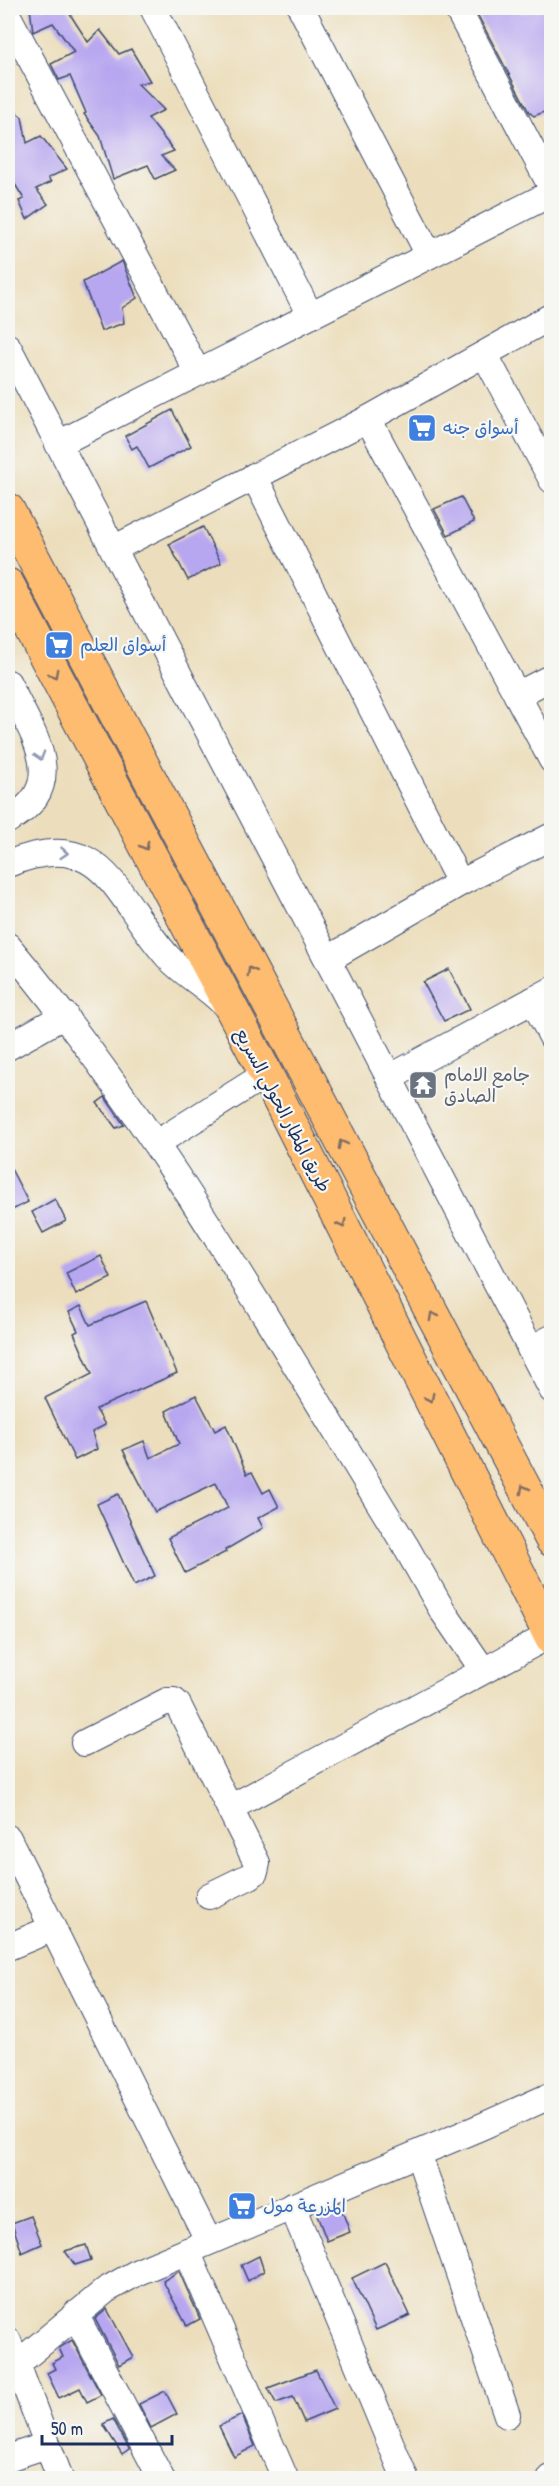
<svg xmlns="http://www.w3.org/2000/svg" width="559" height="2486" viewBox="0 0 559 2486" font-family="'Patrick Hand','Playpen Sans Arabic',sans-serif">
  <rect width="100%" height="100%" fill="#f6f6f2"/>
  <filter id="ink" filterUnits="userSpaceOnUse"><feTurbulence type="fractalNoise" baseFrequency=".0167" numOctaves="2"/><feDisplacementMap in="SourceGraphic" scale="12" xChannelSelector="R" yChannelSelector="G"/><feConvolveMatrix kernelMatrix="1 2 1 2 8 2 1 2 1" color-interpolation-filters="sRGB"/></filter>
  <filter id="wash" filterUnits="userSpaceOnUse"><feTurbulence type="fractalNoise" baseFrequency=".008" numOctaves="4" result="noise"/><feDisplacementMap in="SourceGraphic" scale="24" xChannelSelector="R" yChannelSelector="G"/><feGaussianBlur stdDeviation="1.35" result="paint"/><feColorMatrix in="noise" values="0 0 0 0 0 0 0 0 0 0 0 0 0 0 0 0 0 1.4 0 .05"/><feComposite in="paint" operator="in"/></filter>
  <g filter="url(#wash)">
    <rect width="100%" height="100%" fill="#ecdebc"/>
    <g id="blocks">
      <g fill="#b7a6f0">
        <path d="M30 8H66L88 42 100 30 119 54 131 49 150 81 138 84 164 110 148 118 174 151 161 156 175 170 155 179 148 165 113 179 100 136 84 114 86 113 70 76 59 80 51 64 74 52 53 23 33 32Z"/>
        <path d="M474 8H519L520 13 549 8 552 12V109L534 116 529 112Z"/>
        <path d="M8 106 22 117 27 143 41 136 67 169 48 178 51 182 36 189 48 204 27 219 19 201 24 199 8 173Z"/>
        <path d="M122 261 137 298 122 308 124 323 101 331 83 282Z"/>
        <path d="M172 410 191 446 149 468 137 446 132 449 125 436Z"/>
        <path d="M461 497 474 522 448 535 434 509Z"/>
        <path d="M203 527 221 563 188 580 169 544Z"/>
        <path d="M449 969 470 1009 444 1021 423 982Z"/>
        <path d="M105 1097 124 1125 116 1128 97 1103Z"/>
        <path d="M8 1163 28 1202 12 1210 8 1201Z"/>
        <path d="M55 1199 66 1221 43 1233 32 1212Z"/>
        <path d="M101 1256 111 1278 76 1295 66 1273Z"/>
        <path d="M146 1301 177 1373 96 1409 105 1425 92 1432 97 1449 75 1460 45 1398 92 1374 74 1333 78 1331 69 1312 81 1306 90 1325Z"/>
        <path d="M196 1395 215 1431 226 1425 247 1474 252 1472 263 1493 270 1489 279 1507 258 1518 263 1528 225 1550 226 1552 185 1573 168 1538 228 1508 216 1483 155 1512 123 1450 144 1441 150 1458 179 1444 166 1411Z"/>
        <path d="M118 1494 155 1576 134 1586 97 1504Z"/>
        <path d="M339 2203 350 2232 327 2241 316 2213Z"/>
        <path d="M31 2216 42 2244 22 2253 12 2223Z"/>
        <path d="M86 2245 91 2260 75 2265 65 2251Z"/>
        <path d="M259 2256 264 2271 248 2281 241 2265Z"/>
        <path d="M385 2262 410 2315 376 2330 352 2278Z"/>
        <path d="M179 2271 200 2319 187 2326 163 2281Z"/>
        <path d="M107 2309 133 2357 119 2365 95 2319Z"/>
        <path d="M72 2340 101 2395 87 2402 80 2388 59 2398 47 2373 55 2369 52 2363 63 2357 59 2348Z"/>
        <path d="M316 2370 335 2409 304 2422 293 2397 276 2403 268 2388Z"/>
        <path d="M165 2391 177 2414 151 2428 139 2404Z"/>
        <path d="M242 2415 255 2446 234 2457 219 2426Z"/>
        <path d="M113 2419 129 2449 122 2454 103 2424Z"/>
      </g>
    </g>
  </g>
  <g filter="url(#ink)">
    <use href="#blocks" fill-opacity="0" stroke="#3a496c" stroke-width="1.5"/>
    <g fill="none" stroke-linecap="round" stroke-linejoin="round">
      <g stroke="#3a496c" stroke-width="28">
        <g id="minor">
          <path d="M153 8 310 315"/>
          <path d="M301 8 428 253"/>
          <path d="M457 8 552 188"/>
          <path d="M8 16 198 373"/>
          <path d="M8 347 552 1390"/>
          <path d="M485 355 552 480"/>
          <path d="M368 419 552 760"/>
          <path d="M58 444 552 193"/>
          <path d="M254 476 460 883"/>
          <path d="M113 549 368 419 552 316"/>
          <path d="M8 683C31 732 73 785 8 820"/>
          <path d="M517 695 552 677"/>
          <path d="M8 864C105 824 114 897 168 957 184 975 207 986 224 1004"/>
          <path d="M8 946C162 1130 279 1341 405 1545L442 1610 483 1670"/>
          <path d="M328 959 460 883 552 836"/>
          <path d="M533 1000 552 1037"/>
          <path d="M8 1047 65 1015"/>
          <path d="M389 1078 552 990"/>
          <path d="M157 1143 266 1074"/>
          <path d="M530 1349 552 1338"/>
          <path d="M84 1743 167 1701H174L178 1705 257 1863 255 1872 250 1876 209 1896"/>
          <path d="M230 1808 550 1635"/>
          <path d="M8 1838 208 2240"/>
          <path d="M8 1947 51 1929"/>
          <path d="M418 2153 507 2415"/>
          <path d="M292 2206 405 2478"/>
          <path d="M187 2251 285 2478"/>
          <path d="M75 2314 161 2478"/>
          <path d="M8 2341 17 2364 106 2290 138 2272 483 2126 552 2095"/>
          <path d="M17 2364 60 2478"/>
          <path d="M8 2458 47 2445"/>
          <path d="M551 2478H552"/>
        </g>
      </g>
      <g stroke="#3a496c" stroke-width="35">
        <g id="highway">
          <path d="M8 510 552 1540"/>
          <path d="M8 585 266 1074 552 1639"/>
        </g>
      </g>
      <use href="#minor" stroke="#fff" stroke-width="26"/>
      <use href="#highway" stroke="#febc70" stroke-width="33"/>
    </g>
    <defs><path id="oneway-chevron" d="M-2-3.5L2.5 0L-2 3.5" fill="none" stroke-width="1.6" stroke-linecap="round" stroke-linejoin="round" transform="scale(1.5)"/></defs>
    <g stroke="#816e66">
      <use href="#oneway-chevron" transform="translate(54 674) rotate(62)"/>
      <use href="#oneway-chevron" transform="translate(145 846) rotate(62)"/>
      <use href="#oneway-chevron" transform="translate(251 971) rotate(-118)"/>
      <use href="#oneway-chevron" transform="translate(342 1144) rotate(-118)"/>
      <use href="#oneway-chevron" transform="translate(342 1224) rotate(63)"/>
      <use href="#oneway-chevron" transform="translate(433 1316) rotate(-118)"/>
      <use href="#oneway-chevron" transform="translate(430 1398) rotate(63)"/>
      <use href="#oneway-chevron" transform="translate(524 1489) rotate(-118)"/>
    </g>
    <g stroke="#8d97ae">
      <use href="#oneway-chevron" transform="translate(40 756) rotate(73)"/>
      <use href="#oneway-chevron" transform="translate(64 853) rotate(4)"/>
    </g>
  </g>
  <defs>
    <g id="supermarket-square" transform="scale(1.5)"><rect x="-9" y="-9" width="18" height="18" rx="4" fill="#3f7fe0" stroke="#f6f6f2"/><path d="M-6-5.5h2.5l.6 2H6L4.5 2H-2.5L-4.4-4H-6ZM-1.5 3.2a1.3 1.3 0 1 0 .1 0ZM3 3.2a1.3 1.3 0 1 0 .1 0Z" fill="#fff"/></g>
    <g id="temple-square" transform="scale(1.5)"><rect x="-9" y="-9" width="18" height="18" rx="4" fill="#6b7280" stroke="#f6f6f2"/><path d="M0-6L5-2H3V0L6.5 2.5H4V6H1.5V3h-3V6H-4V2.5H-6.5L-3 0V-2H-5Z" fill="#fff"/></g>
  </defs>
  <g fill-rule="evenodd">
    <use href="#supermarket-square" x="422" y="428"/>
    <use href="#supermarket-square" x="59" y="645"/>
    <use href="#temple-square" x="423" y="1085"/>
    <use href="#supermarket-square" x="242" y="2206"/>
  </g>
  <g text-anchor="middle" stroke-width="4.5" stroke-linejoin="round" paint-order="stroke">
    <g font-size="18" fill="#366cbe" stroke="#f6f6f2" text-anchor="start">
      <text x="443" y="434">أسواق جنه</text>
      <text x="80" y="651">أسواق العلم</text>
      <text x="263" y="2212">المزرعة مول</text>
    </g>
    <g font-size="18" fill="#5b616d" stroke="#f6f6f2" text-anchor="start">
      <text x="444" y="1081">جامع الامام<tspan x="444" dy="21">الصادق</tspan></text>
    </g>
    <g font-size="18" fill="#1b2f5e" stroke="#f6f6f2">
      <text transform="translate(283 1110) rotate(62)" y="6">طريق المطار الحولي السريع</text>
    </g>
  </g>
  <rect width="559" height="2486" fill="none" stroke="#f6f6f2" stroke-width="30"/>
  <path d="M42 2435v9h130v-9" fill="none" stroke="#1b2f5e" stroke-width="3"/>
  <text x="51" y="2435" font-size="18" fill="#1b2f5e" stroke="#f6f6f2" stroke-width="4.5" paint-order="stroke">50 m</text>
</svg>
